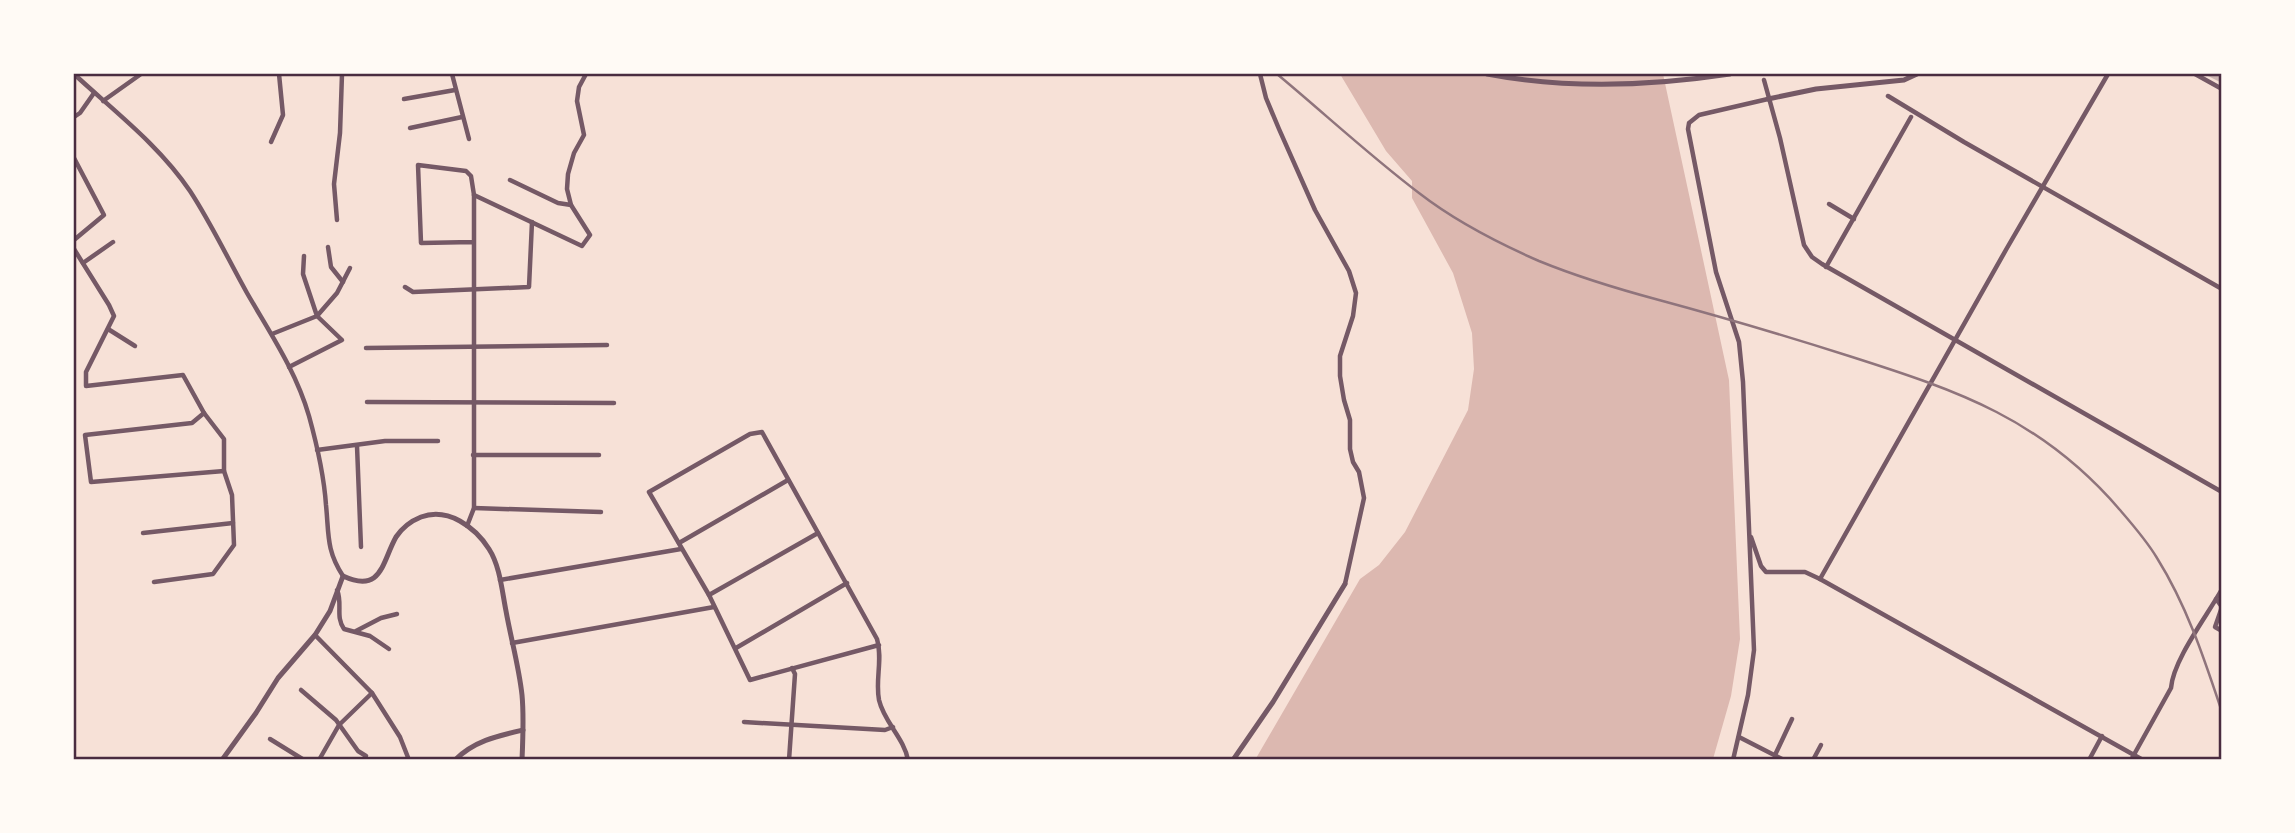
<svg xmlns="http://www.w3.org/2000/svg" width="2295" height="833" viewBox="0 0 2295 833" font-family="'Playfair Display',serif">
  <rect width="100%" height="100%" fill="#f7e1d7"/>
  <path fill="#dcb8b0" d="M1340 74H1663L1729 380 1740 639 1731 696 1713 759 1255 760 1360 579 1379 565 1405 532 1468 410 1474 369 1472 333 1453 273 1412 198V181L1386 151Z"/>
  <path fill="#ccb4b1" d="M2204 74H2222V83Z"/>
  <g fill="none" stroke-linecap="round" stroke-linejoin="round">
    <g stroke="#755966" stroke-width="4.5">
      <path d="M74 74C114 111 159 145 190 191 211 223 228 259 247 293 270 333 296 371 309 416 317 445 324 476 326 505 329 534 326 550 343 576"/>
      <path d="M452 74 469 139"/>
      <path d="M1260 74 1266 98 1279 129 1315 210 1349 271 1356 293 1353 316 1340 356V376L1344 400 1350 420V449L1353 462 1359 472 1364 498 1345 584"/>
      <path d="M2195 74 2222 89"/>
      <path d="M1764 80 1780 138 1804 245 1812 257 1822 264 2222 492"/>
      <path d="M1888 96 1964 142 2222 289"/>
      <path d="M404 99 455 90"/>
      <path d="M103 101 141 74"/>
      <path d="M74 117 80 113 94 93"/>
      <path d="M410 128 462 117"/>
      <path d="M271 142 283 115 279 74"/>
      <path d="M74 158 104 215 74 240"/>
      <path d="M510 180 558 203 571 205"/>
      <path d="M474 195 582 246 590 235 571 205 567 189 568 174 574 153 584 135 577 101 579 87 586 74"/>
      <path d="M1829 204 1854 219"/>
      <path d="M337 220 334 184 340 133 342 74"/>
      <path d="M328 247 331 267 343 282"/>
      <path d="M74 249 109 305 114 316 86 372V386L183 375 204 413 192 423 85 435 91 482 224 471 232 495 234 545 213 574 154 582"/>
      <path d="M83 263 113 242"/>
      <path d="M1826 267 1911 117"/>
      <path d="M405 287 413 292 529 287 532 222"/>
      <path d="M108 329 135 346"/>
      <path d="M272 334 317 316 303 274 304 256"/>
      <path d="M366 348 607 345"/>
      <path d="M289 367 342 340 317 316 337 293 350 268"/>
      <path d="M367 402 614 403"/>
      <path d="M204 413 224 439V471"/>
      <path d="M357 446 361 547"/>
      <path d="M317 450 385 441H438"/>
      <path d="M473 455H599"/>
      <path d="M474 508 601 512"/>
      <path d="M467 526 474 508V195L471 176 466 171 418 165 421 243 473 242"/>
      <path d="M143 533 233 523"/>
      <path d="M1751 537 1761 566 1766 572H1805L1820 579 2143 760"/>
      <path d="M679 543 788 480"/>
      <path d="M1820 579 2007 248 2108 74"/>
      <path d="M500 580 681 549"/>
      <path d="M337 590C343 604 335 616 344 629L370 636 389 649"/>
      <path d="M709 595 818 533"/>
      <path d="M2216 599 2222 607 2215 627 2222 631"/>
      <path d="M356 631 381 618 397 614"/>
      <path d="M315 635 372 693 400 737 409 760"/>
      <path d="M512 643 714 607"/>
      <path d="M879 645 750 680 709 595 649 492 750 434 762 432 877 639C883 659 875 680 879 700 884 722 904 738 908 760"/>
      <path d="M736 648 847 583"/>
      <path d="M301 690 336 720 358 751 366 756"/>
      <path d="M744 722 885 730 893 727"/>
      <path d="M1739 737 1784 760"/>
      <path d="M270 739 304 760"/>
      <path d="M1775 755 1792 719"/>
      <path d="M319 760 339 725 372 693"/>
      <path d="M789 760 795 674 792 668"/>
      <path d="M1733 760 1748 695 1754 650 1743 382 1739 342 1716 272 1688 129 1689 123 1699 115 1768 99"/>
      <path d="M1813 760 1821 745"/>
      <path d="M2089 760 2102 736"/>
      <path d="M2131 760 2171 688C2173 660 2207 616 2222 589"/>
    </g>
    <g stroke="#755966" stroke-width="5">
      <path d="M1487 74C1566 89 1651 86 1730 74"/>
      <path d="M1768 99 1816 89 1904 80 1917 74"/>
      <path d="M222 760 256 713 278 678 315 635 330 611 343 576C382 594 382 562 396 537 402 528 411 521 421 517 448 507 475 527 489 549 500 566 502 591 506 611 511 639 519 667 522 695 524 716 523 738 522 760"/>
      <path d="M455 760C474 741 497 736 523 730"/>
      <path d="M1233 760 1273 702 1345 584"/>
    </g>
    <path stroke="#8f747c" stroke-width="2.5" d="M1277 74C1324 113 1370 156 1419 193 1455 221 1498 243 1539 261 1578 277 1618 289 1659 300 1722 317 1786 336 1849 356 1959 391 2042 419 2120 510 2133 525 2147 541 2157 558 2187 606 2204 658 2222 712"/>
  </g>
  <rect width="2295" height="833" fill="none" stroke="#fffaf5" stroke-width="150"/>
  <rect x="75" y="75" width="2145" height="683" fill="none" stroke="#4a2c40" stroke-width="2.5"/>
</svg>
